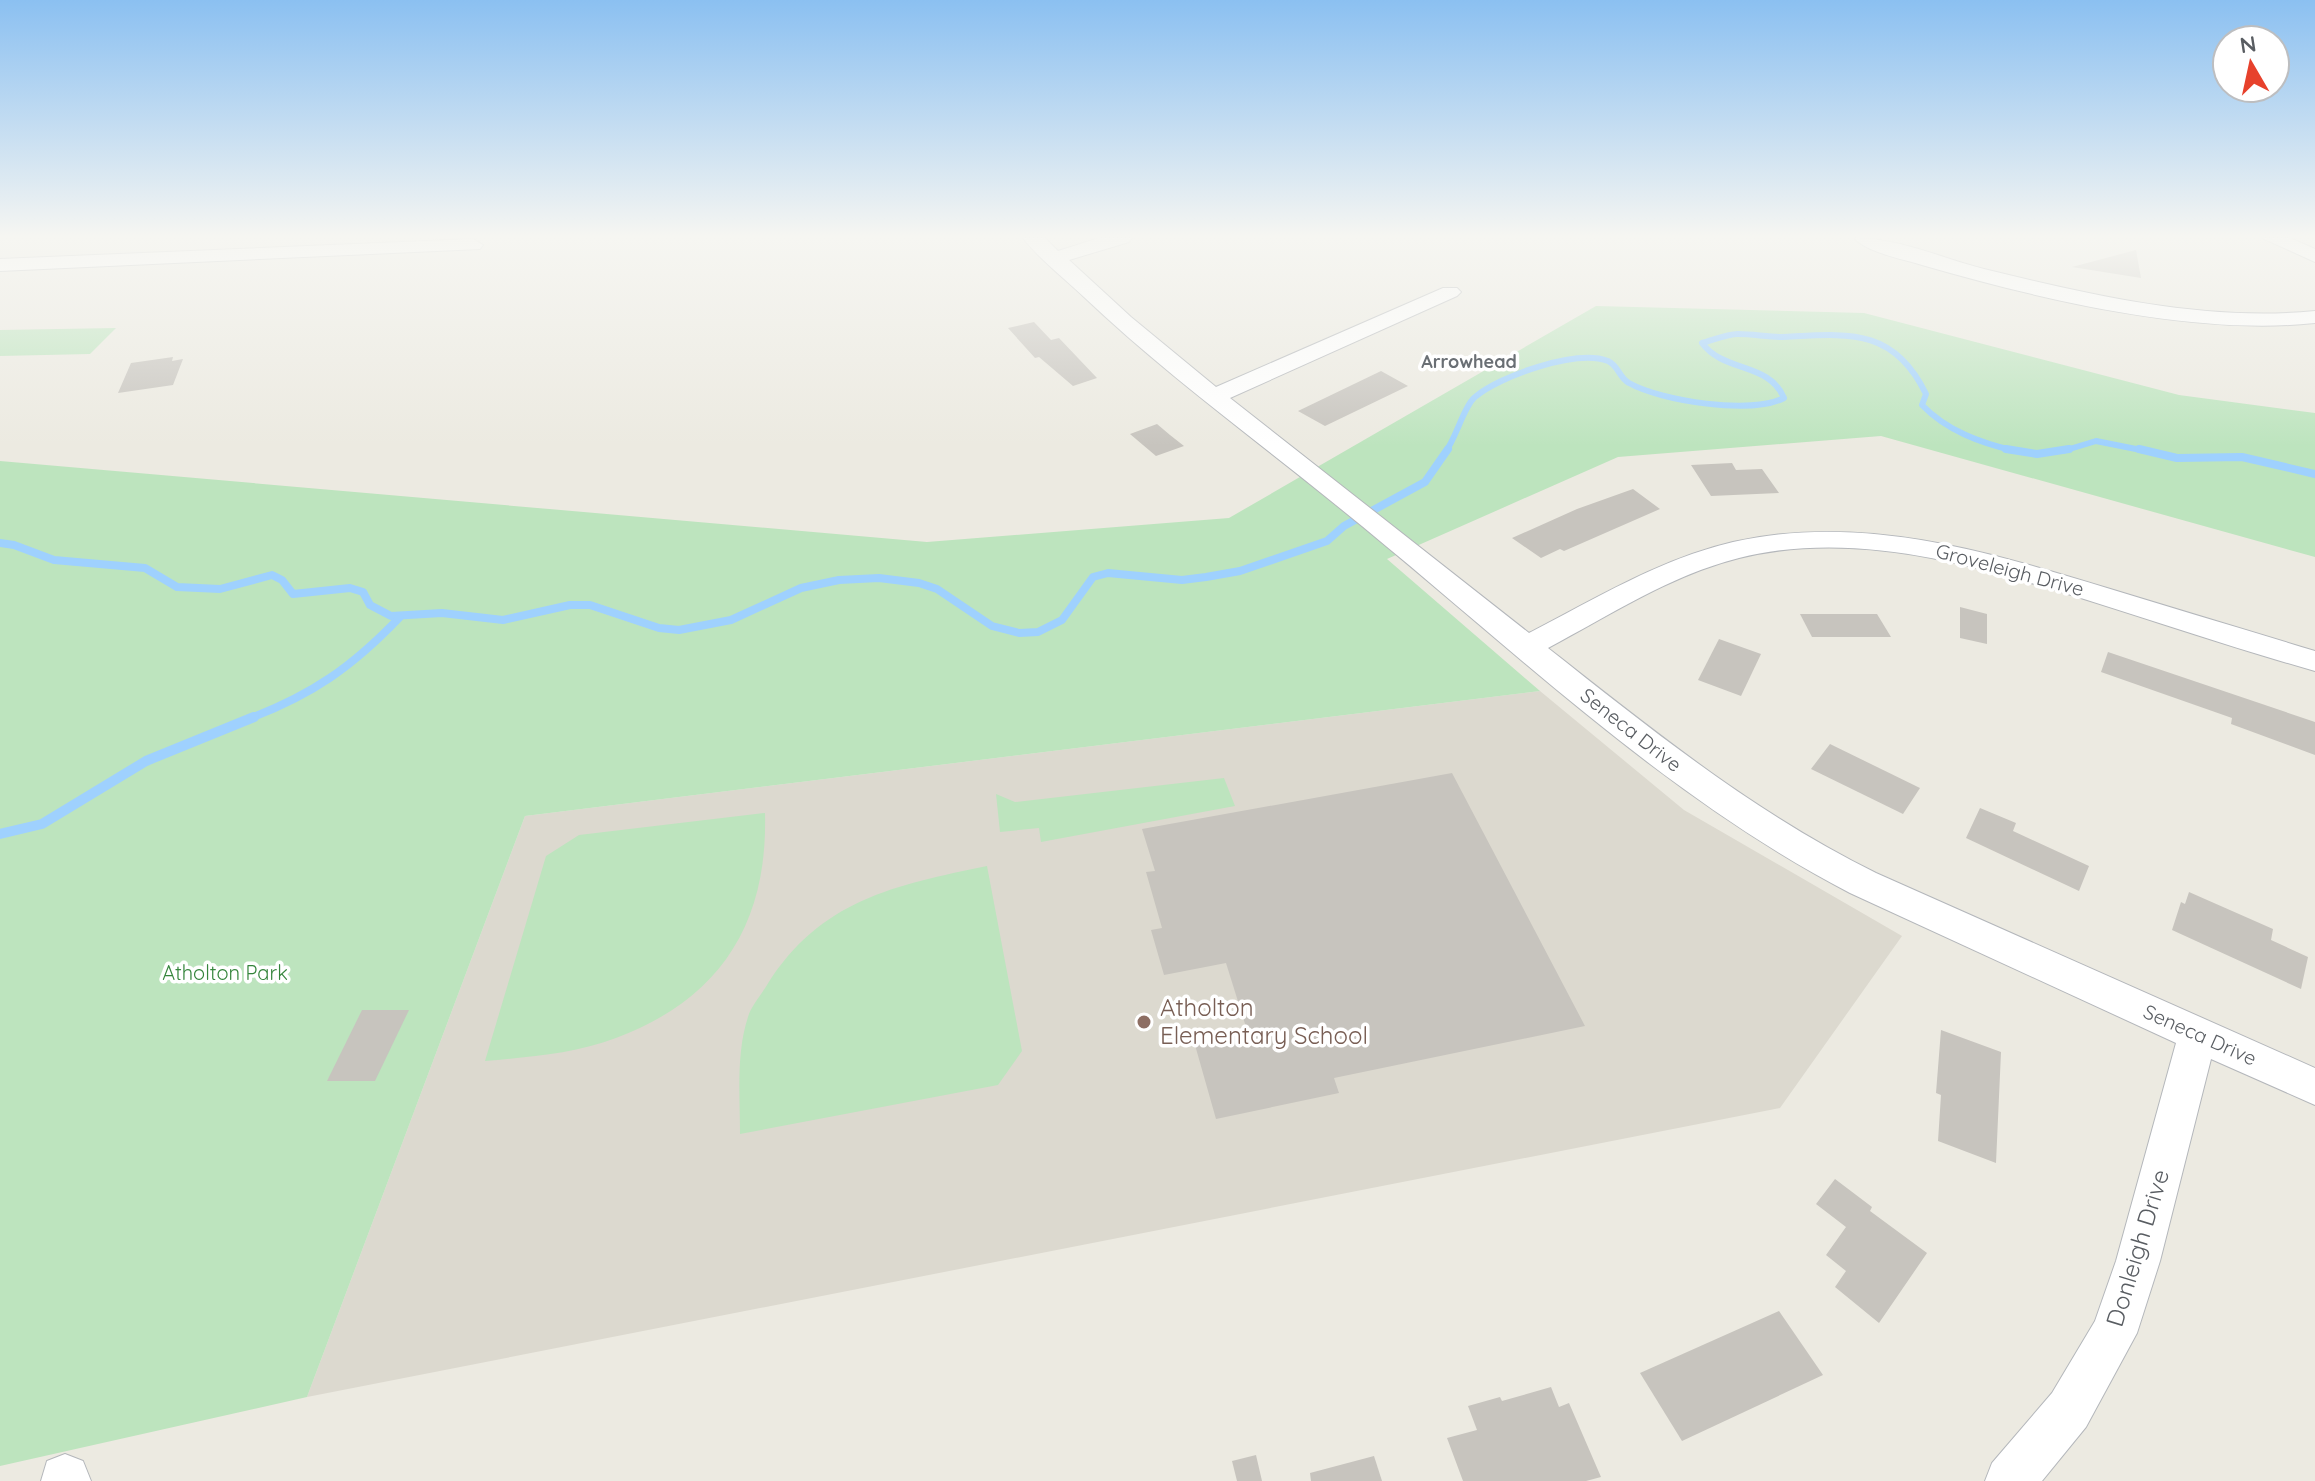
<svg xmlns="http://www.w3.org/2000/svg" width="2315" height="1481" viewBox="0 0 2315 1481" font-family="Quicksand,sans-serif">
  <rect width="100%" height="100%" fill="#eceae1"/>
  <path fill="#dcd9cf" d="M1540 691 1684 810 1902 936 1780 1108 307 1397 525 816Z"/>
  <g fill="#bde4be">
    <path d="M1596 306 1864 313 2179 395 2315 413V557L1881 436 1618 457 1387 559 1540 691 525 816 307 1397 0 1466V461L927 542 1229 518Z"/>
    <path d="M116 328 90 354 0 356V330Z"/>
    <path d="M1224 778 1235 806 1041 842 1039 828 1000 832 996 794 1015 802Z"/>
    <path d="M765 813C768 924 720 999 616 1038 574 1054 528 1057 485 1061L546 856 579 835Z"/>
    <path d="M987 866 1022 1051 998 1085 740 1134C740 1096 736 1053 748 1017 751 1006 761 995 767 985 820 900 895 885 987 866Z"/>
  </g>
  <g fill="none" stroke-linecap="round" stroke-linejoin="round">
    <g stroke="#9fd1fe" stroke-width="6">
      <path d="M1446 451C1456 438 1464 406 1475 397 1500 376 1576 349 1608 361 1619 366 1619 378 1629 383 1661 401 1752 415 1784 398 1769 362 1724 373 1702 343 1713 340 1727 334 1738 334 1753 334 1767 337 1782 337 1846 334 1893 326 1926 394L1922 405C1947 431 1981 443 2015 451"/>
      <path d="M2063 451 2096 441 2146 451"/>
    </g>
    <g stroke="#9fd1fe" stroke-width="8">
      <path d="M2006 449 2037 454 2069 449"/>
      <path d="M2139 449 2177 458 2242 457 2315 474"/>
      <path d="M0 543 14 545 54 560 145 568 177 587 220 589 272 575 282 580 293 594 350 588 363 592 370 605 391 616 442 613 503 620 570 605H590L659 628 679 630 731 620 801 588 839 580 879 578 919 583 937 589 992 626 1019 633 1038 632 1062 620 1093 577 1108 573 1182 580 1206 577 1240 571 1327 541 1344 526 1425 482 1448 449"/>
      <path d="M248 719C312 695 352 667 399 618"/>
    </g>
    <path stroke="#9fd1fe" stroke-width="10" d="M0 834 42 824 146 761 254 717"/>
  </g>
  <g fill="#c7c4be">
    <path d="M2136 250 2141 278 2072 267Z"/>
    <path d="M1034 322 1051 340 1059 338 1097 378 1073 386 1039 357 1035 358 1008 328Z"/>
    <path d="M173 357 172 361 183 359 173 385 118 393 131 363Z"/>
    <path d="M1381 371 1408 386 1325 426 1298 411Z"/>
    <path d="M1157 424 1170 435 1184 446 1156 456 1130 434Z"/>
    <path d="M1732 463 1736 470 1762 469 1779 493 1711 496 1691 465Z"/>
    <path d="M1633 489 1660 509 1564 551 1560 549 1541 558 1512 538 1577 509Z"/>
    <path d="M1960 607 1987 614V644L1960 638Z"/>
    <path d="M1800 614H1877L1891 637H1812Z"/>
    <path d="M1719 639 1761 654 1741 696 1698 680Z"/>
    <path d="M2108 652 2315 722V755L2231 724 2232 718 2101 672Z"/>
    <path d="M1830 744 1920 788 1903 814 1811 769Z"/>
    <path d="M1452 773 1585 1026 1334 1078 1339 1093 1216 1119 1193 1038 1246 1027 1226 963 1164 975 1151 930 1162 928 1146 872 1155 871 1142 829Z"/>
    <path d="M1980 808 2016 823 2013 831 2089 866 2079 891 1966 838Z"/>
    <path d="M2189 892 2273 929 2271 940 2308 957 2301 989 2172 930 2181 902 2185 904Z"/>
    <path d="M362 1010H409L375 1081H327Z"/>
    <path d="M1941 1030 2001 1052 1996 1163 1938 1141 1941 1095 1936 1093Z"/>
    <path d="M1835 1179 1872 1207 1870 1211 1927 1253 1879 1323 1835 1287 1846 1271 1826 1255 1846 1227 1816 1204Z"/>
    <path d="M1779 1311 1823 1375 1682 1441 1640 1373Z"/>
    <path d="M1551 1387 1559 1407 1569 1403 1601 1477 1586 1481H1463L1447 1438 1477 1430 1468 1406 1500 1397 1502 1401Z"/>
    <path d="M1256 1455 1262 1481H1237L1232 1461Z"/>
    <path d="M1374 1456 1382 1481H1311L1310 1473Z"/>
  </g>
  <g fill="none" stroke-linecap="round" stroke-linejoin="round">
    <g stroke="#b4b7bb" stroke-width="2">
      <g id="minor">
        <path d="M1023 238H1045L1058 251 1099 238H1132L1129 242 1069 260 1131 317 1216 387 1443 288H1457L1461 292 1457 296 1230 398 1529 633C1595 599 1660 559 1733 542 1860 513 1986 551 2107 588 2176 609 2246 630 2315 651V671C2237 649 2161 623 2084 599 1974 565 1855 529 1739 558 1671 575 1610 615 1548 648 1653 731 1755 813 1876 873L2315 1068V1105L2211 1059 2160 1261 2137 1333 2086 1427 2042 1481H1985L1992 1463 2052 1393 2095 1321 2116 1261 2176 1043 1850 893C1659 794 1503 639 1336 505 1251 436 1163 372 1084 297 1064 278 1040 260 1023 238Z"/>
        <path d="M1854 238C1899 238 1941 258 1984 269 2090 295 2205 322 2315 311V323C2194 336 2039 299 1922 265 1903 259 1868 253 1854 238Z"/>
        <path d="M2262 238H2290L2315 249V262Z"/>
        <path d="M473 239 483 245 480 249 0 271V259Z"/>
        <path d="M65 1454 83 1461 91 1481H41L47 1461Z"/>
      </g>
    </g>
    <use href="#minor" fill="#fff" fill-rule="evenodd"/>
  </g>
  <linearGradient id="sky" x2="0" y2="1"><stop stop-color="#8bc0f1"/><stop offset="0.53" stop-color="#f6f6f2"/><stop offset="1" stop-color="#f6f6f2" stop-opacity="0"/></linearGradient>
  <rect width="2315" height="446" fill="url(#sky)"/>
  <circle fill="#8d6e63" stroke="#fff" stroke-width="3" cx="1144" cy="1022" r="8"/>
  <g text-anchor="middle" stroke-width="7" stroke-linejoin="round" paint-order="stroke">
    <g font-size="18" font-weight="bold" fill="#6a6f74" stroke="#fff">
      <text x="1469" y="368">Arrowhead</text>
    </g>
    <g font-size="20" fill="#595d62" stroke="#fff">
      <text transform="translate(2010 570) rotate(15)" y="7">Groveleigh Drive</text>
      <text transform="translate(1631 730) rotate(38)" y="7">Seneca Drive</text>
      <text transform="translate(2200 1035) rotate(24)" y="7">Seneca Drive</text>
    </g>
    <g font-size="20" fill="#35853c" stroke="#fff">
      <text x="225" y="980">Atholton Park</text>
    </g>
    <g font-size="24" fill="#785e54" stroke="#fff" text-anchor="start">
      <text x="1160" y="1016">Atholton<tspan x="1160" dy="28">Elementary School</tspan></text>
    </g>
    <g font-size="24" fill="#595d62" stroke="#fff">
      <text transform="translate(2138 1248) rotate(-73)" y="8">Donleigh Drive</text>
    </g>
  </g>
  <g transform="translate(2251 64) rotate(351)"><circle r="38" fill="#ffffff" stroke="#bdbec0" stroke-width="2"/>
  <path d="M0-6L14 30L0 20L-14 30Z" fill="#e7412c"/>
  <text y="-12" font-size="22" font-weight="bold" text-anchor="middle" fill="#595d62">N</text>
  </g>
</svg>
